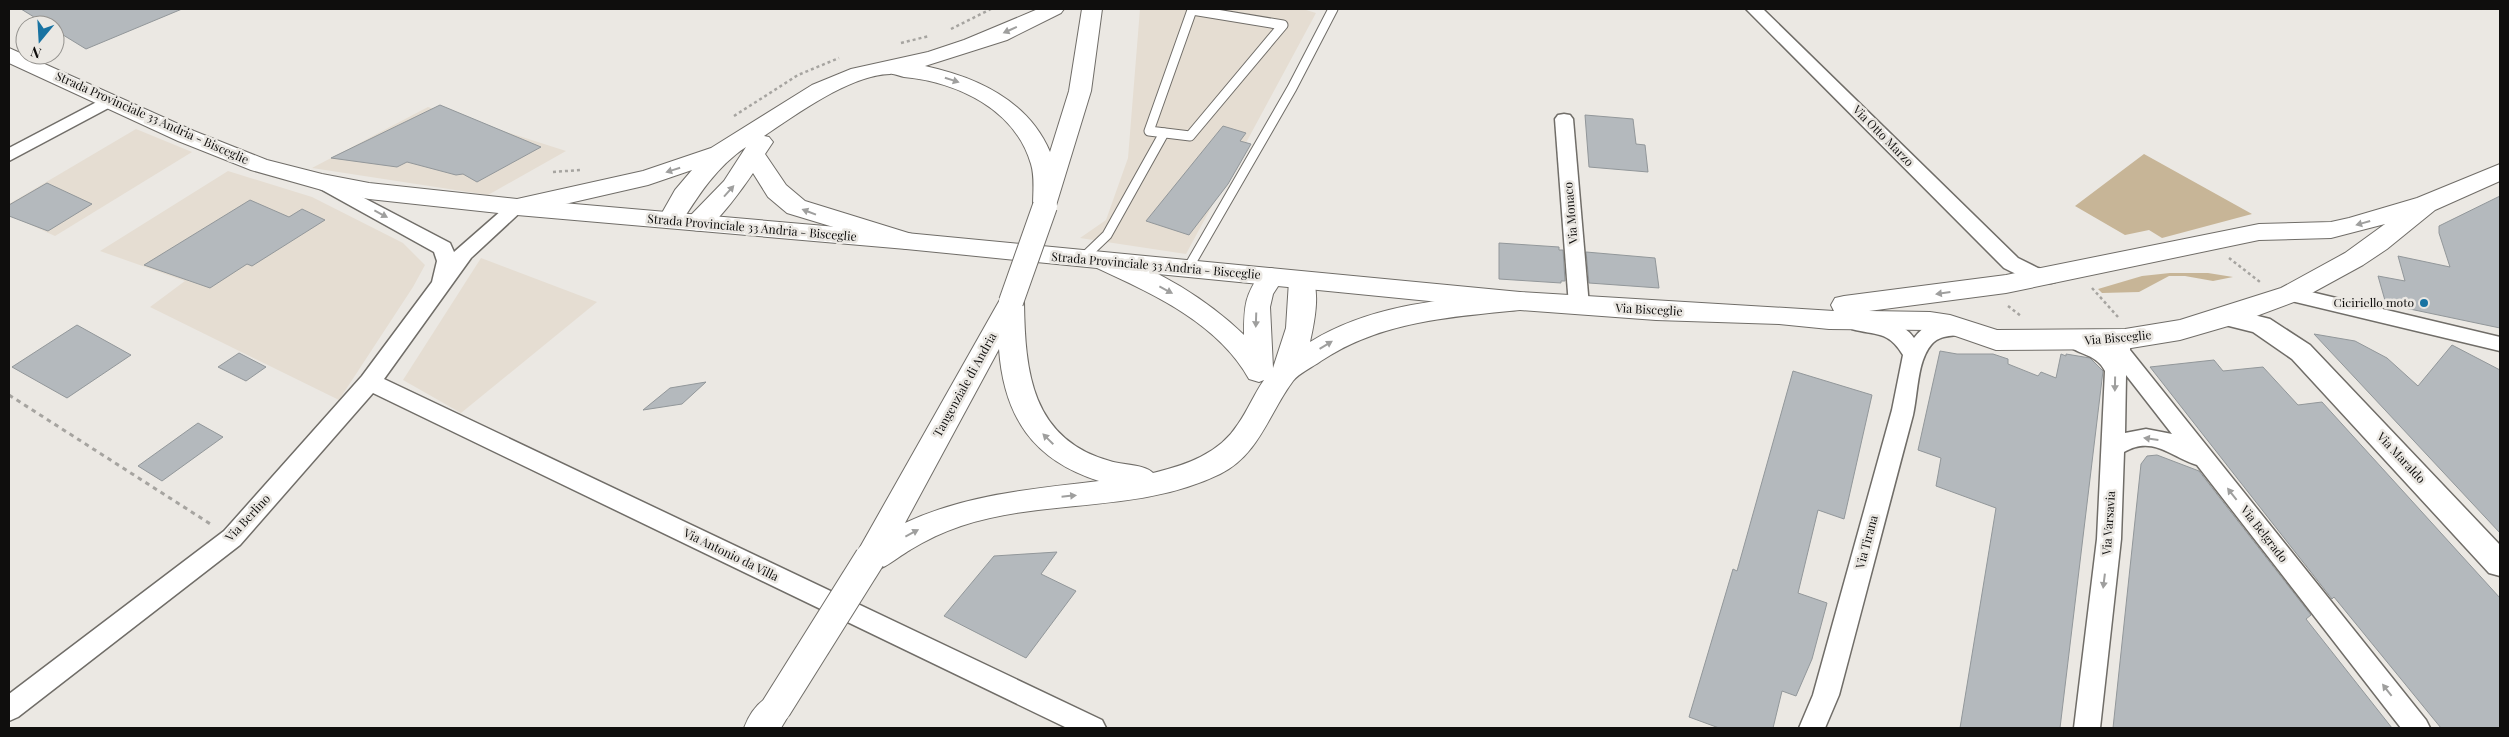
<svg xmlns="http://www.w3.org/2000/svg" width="2509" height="737" viewBox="0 0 2509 737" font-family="'Playfair Display',serif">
  <rect width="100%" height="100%" fill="#ebe8e3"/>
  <g fill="#e5ddd2">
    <path d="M1140 9H1303L1316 13 1186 254 1080 238 1106 220 1128 158Z"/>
    <path d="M428 107 566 151 488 195 312 168Z"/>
    <path d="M136 129 192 152 55 236 9 215V204Z"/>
    <path d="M228 171 312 197 403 243 425 265 413 287 339 400 150 307 185 281 100 251Z"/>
    <path d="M481 258 597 302 461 413 403 380Z"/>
  </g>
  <g fill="#c7b597">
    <path d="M2144 154 2252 214 2162 238 2149 230 2125 235 2075 206Z"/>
    <path d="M2170 273H2208L2233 277 2213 281 2185 276H2169L2139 292 2102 293 2098 289 2142 276Z"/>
  </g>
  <g fill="#b4b9bd" stroke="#92979a">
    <path d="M21 9H182L86 49 55 30V25H47Z"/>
    <path d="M440 105 541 147 477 182 463 174 456 175 407 162 397 167 331 158Z"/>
    <path d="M1585 115 1633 119 1636 144 1645 145 1648 172 1589 167Z"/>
    <path d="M1223 126 1246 133 1240 141 1251 144 1228 184 1189 235 1146 221Z"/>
    <path d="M47 183 92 204 48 231 9 216V205Z"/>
    <path d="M2500 196V328L2386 304 2378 276 2405 281 2398 256 2450 267 2439 233V226Z"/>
    <path d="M250 200 289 217 302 209 325 220 252 266 247 264 210 288 144 265Z"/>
    <path d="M1499 243 1559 247V250H1563L1565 281H1561V283L1499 279Z"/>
    <path d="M1586 252 1655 258 1659 288 1589 283Z"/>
    <path d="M77 325 131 355 67 398 12 367Z"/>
    <path d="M2314 334 2355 341 2387 358 2418 386 2452 345 2500 370V533Z"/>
    <path d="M1940 351 1957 354H1993L2008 359V364L2038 376 2041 372 2056 378 2061 354 2066 356V354L2090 358 2103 371 2060 728H1960L1996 508 1936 486 1941 458 1918 450Z"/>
    <path d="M239 353 266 367 246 381 218 367Z"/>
    <path d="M2214 360 2223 371 2263 367 2298 405 2322 402 2500 598V728H2441L2334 597 2332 599 2150 367Z"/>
    <path d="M1793 371 1872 395 1844 519 1818 510 1798 593 1827 603 1812 659 1796 696 1782 691 1773 728H1719L1689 717 1733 569 1737 571Z"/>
    <path d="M706 382 682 404 643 410 670 388Z"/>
    <path d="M198 423 223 437 162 481 138 466Z"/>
    <path d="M2157 455 2199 471 2311 615 2306 619 2392 728H2113L2141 464 2147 456Z"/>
    <path d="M1057 552 1041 574 1076 591 1026 658 944 616 994 556Z"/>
  </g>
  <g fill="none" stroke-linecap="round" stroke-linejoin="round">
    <g stroke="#706d68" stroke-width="11">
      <g id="service">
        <path d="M1192 10 1283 25 1190 136 1149 131Z"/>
        <path d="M1082 259 1107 235 1164 133"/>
        <path d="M1187 270 1292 88 1333 9"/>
      </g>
    </g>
    <g stroke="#706d68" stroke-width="3">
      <g id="minor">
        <path d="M1746 9H1763L2018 258 2038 268 2055 272 2058 277 2055 282C2038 287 2019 275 2004 268Z"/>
        <path d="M110 95 116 96 119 100 116 104 9 161V148Z"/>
        <path d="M1564 114 1570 115 1573 119 1589 306 1586 311 1579 313 1572 311 1569 306 1555 119 1558 115Z"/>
        <path d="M322 176 450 243 454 252 510 203 517 201 524 203 526 207 471 258 384 379 1102 720 1106 728H1067L373 393 240 545 18 717 9 721V694L224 531 362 376 432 282 437 261 434 252 315 186 313 182 315 178Z"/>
        <path d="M2290 287 2500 337V351L2283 299 2280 294 2283 289Z"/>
        <path d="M1859 317C1877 319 1903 321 1914 338 1925 321 1951 317 1969 323L1972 328 1969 333C1956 337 1941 333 1931 345 1917 362 1918 393 1913 415 1888 508 1864 602 1839 695L1825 728H1799L1813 695 1892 410 1903 355C1888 330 1876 336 1852 329L1849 324 1852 319Z"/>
        <path d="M2125 332 2132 334 2135 339 2130 347V350L2426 720 2430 728H2401L2197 465C2171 457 2153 435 2124 452L2121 539 2100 728H2074L2097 539 2105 371C2096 352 2073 355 2065 341L2068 336 2075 334 2109 347 2118 334ZM2126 375 2172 434 2146 429 2125 433Z"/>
      </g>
    </g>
    <g stroke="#706d68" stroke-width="3">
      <path id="tertiary" d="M2226 308 2270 319 2310 345 2500 545V576L2489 573 2292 359 2253 332 2217 323 2213 317 2217 311Z"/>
    </g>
    <g stroke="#706d68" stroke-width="2">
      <path id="secondary" d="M9 48 194 131 267 160 322 174 369 183 517 199 906 233 1520 292 1834 311 1831 305 1835 298 1844 296 2006 275 2259 224 2331 222 2349 218 2417 198 2500 164V181L2435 210 2387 249 2363 265 2299 300 2235 324 2180 340 2125 349 1996 350 1947 333 1930 330 1829 329 1779 324 1656 320 1520 310 906 249 517 215 369 199 322 190 251 170 178 141 9 63ZM2385 224 2345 253 2281 288 2180 320 2125 329 1997 330 1950 315 1930 312 1869 311 2006 293 2259 240 2331 238Z"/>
    </g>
    <g stroke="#706d68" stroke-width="2">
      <g id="primary">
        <path d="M1038 9H1064L1061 13 1007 40 925 66C976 77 1028 100 1050 152L1069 91 1082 9H1102L1091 91 1054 212 1045 214 1036 212 1033 206C1033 193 1035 177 1031 164 1015 109 957 82 904 77 899 76 893 73 890 74 850 75 797 114 764 136L769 137 773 142 765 154 786 185 805 201 915 235 919 241 915 247 906 249 787 213 768 197 753 173C745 185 717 224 705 229 699 232 695 230 689 229L686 223 689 217 724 181 746 147C716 167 698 196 679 226L670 228 661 226 658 220 675 190 692 170 648 185 517 215 508 213 505 207 508 201 643 171 711 148 812 85 851 69 928 52 964 40Z"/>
        <path d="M1106 253C1155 267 1208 300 1244 335 1244 305 1245 295 1262 271L1271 268 1280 271 1284 277 1273 294 1270 307 1273 368 1286 328 1289 281 1293 275 1302 272 1311 275C1321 291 1314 324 1310 342 1373 303 1447 299 1520 292L1529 295 1533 301 1529 307 1520 310C1450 317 1381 321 1321 361 1313 367 1299 373 1293 381 1269 413 1259 455 1220 474 1138 514 1045 498 961 526 943 532 926 540 910 550 899 556 883 571 870 571 867 571 862 568 859 567L854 558 859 549 1002 296 1011 293 1020 296 1024 302C1025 371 1031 439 1110 461 1121 465 1145 464 1153 473 1186 465 1219 454 1238 424 1248 410 1254 394 1264 380L1259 382 1249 379C1218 323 1153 294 1097 268L1093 262 1097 256ZM999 349C1004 417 1033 460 1099 481 1032 489 967 494 905 523Z"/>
        <path d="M776 693 788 697 793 708 781 728H744C750 712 760 699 776 693Z"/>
      </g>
    </g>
    <g stroke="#a6a4a0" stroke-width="2.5" stroke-dasharray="3 3" stroke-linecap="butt">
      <path d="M951 29 991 9"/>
      <path d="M901 43 929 36"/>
      <path d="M734 116 798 75 839 58"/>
      <path d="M553 172 580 170"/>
      <path d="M2229 258 2260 282"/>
      <path d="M2092 288 2118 317"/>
      <path d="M2008 306 2021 316"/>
    </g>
    <path stroke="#a6a4a0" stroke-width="3" stroke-dasharray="4.5 4.5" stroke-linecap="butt" d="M9 395 212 525"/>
    <use href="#service" stroke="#fff" stroke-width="9"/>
    <use href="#minor" fill="#fff" fill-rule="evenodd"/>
    <use href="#tertiary" fill="#fff" fill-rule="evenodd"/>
    <use href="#secondary" fill="#fff" fill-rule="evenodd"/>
    <use href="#primary" fill="#fff" fill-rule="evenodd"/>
    <g stroke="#706d68" stroke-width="26" stroke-linecap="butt">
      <path id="primary-bridge-far1" d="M1011 302 1045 206"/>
    </g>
    <g stroke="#706d68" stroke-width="32" stroke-linecap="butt">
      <path id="primary-bridge" d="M776 708 870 558"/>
    </g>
    <use href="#primary-bridge-far1" stroke="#fff" stroke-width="24"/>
    <use href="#primary-bridge" stroke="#fff" stroke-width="30"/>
  </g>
  <defs><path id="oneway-solid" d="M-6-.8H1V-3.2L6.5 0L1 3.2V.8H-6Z" transform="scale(1.25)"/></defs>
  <g fill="#9f9f9e">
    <use href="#oneway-solid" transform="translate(1010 30) rotate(156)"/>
    <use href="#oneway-solid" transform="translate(952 80) rotate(18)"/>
    <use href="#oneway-solid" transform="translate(673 170) rotate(163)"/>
    <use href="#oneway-solid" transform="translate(729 191) rotate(-48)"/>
    <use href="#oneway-solid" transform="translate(809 212) rotate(-159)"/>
    <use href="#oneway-solid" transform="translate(381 214) rotate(28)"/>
    <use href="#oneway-solid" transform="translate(2363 223) rotate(164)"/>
    <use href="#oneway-solid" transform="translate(1166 290) rotate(28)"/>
    <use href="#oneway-solid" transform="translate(1943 293) rotate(172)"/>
    <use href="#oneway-solid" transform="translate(1256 320) rotate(92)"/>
    <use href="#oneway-solid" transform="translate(1326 345) rotate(-31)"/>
    <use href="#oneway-solid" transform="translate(2115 384) rotate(91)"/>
    <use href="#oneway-solid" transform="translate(1048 439) rotate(-135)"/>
    <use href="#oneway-solid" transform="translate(2151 439) rotate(-172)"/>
    <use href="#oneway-solid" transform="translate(2232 494) rotate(-128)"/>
    <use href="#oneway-solid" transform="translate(1069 496) rotate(-6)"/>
    <use href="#oneway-solid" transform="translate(912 533) rotate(-28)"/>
    <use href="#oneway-solid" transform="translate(2104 581) rotate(97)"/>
    <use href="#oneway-solid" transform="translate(2387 690) rotate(-128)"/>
  </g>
  <circle fill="#1973a2" stroke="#ebe8e3" stroke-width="2" cx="2424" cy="303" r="5"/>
  <g text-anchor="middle" stroke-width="5" stroke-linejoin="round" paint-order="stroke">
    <g font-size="12" fill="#0f0e0d" stroke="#ebe8e3">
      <text transform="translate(152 118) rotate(24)" y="4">Strada Provinciale 33 Andria - Bisceglie</text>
      <text transform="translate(1883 136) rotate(45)" y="4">Via Otto Marzo</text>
      <text transform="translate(1571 213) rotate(-95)" y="4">Via Monaco</text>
      <text transform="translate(752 228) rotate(5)" y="4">Strada Provinciale 33 Andria - Bisceglie</text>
      <text transform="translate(1156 266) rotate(5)" y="4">Strada Provinciale 33 Andria - Bisceglie</text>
      <text transform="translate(1649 310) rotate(3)" y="4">Via Bisceglie</text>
      <text transform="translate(2118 338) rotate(-5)" y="4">Via Bisceglie</text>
      <text transform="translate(965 385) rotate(-61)" y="4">Tangenziale di Andria</text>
      <text transform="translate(2401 458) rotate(47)" y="4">Via Maraldo</text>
      <text transform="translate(248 518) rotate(-47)" y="4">Via Berlino</text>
      <text transform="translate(2109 523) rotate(-86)" y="4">Via Varsavia</text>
      <text transform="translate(2264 534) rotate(52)" y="4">Via Belgrado</text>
      <text transform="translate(1867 542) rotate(-75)" y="4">Via Tirana</text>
      <text transform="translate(731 555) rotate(26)" y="4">Via Antonio da Villa</text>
    </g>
    <g font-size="12" fill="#0f0e0d" stroke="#ebe8e3" text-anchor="end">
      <text x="2414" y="307">Ciciriello moto</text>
    </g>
  </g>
  <rect width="2509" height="737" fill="none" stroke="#0f0e0d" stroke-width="20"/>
  <g transform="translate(40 40) rotate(198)"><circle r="24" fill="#ebe8e3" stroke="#93918d"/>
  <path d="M0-4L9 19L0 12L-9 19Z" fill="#1973a2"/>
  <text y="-8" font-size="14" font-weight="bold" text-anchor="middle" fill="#0f0e0d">N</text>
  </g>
</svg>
